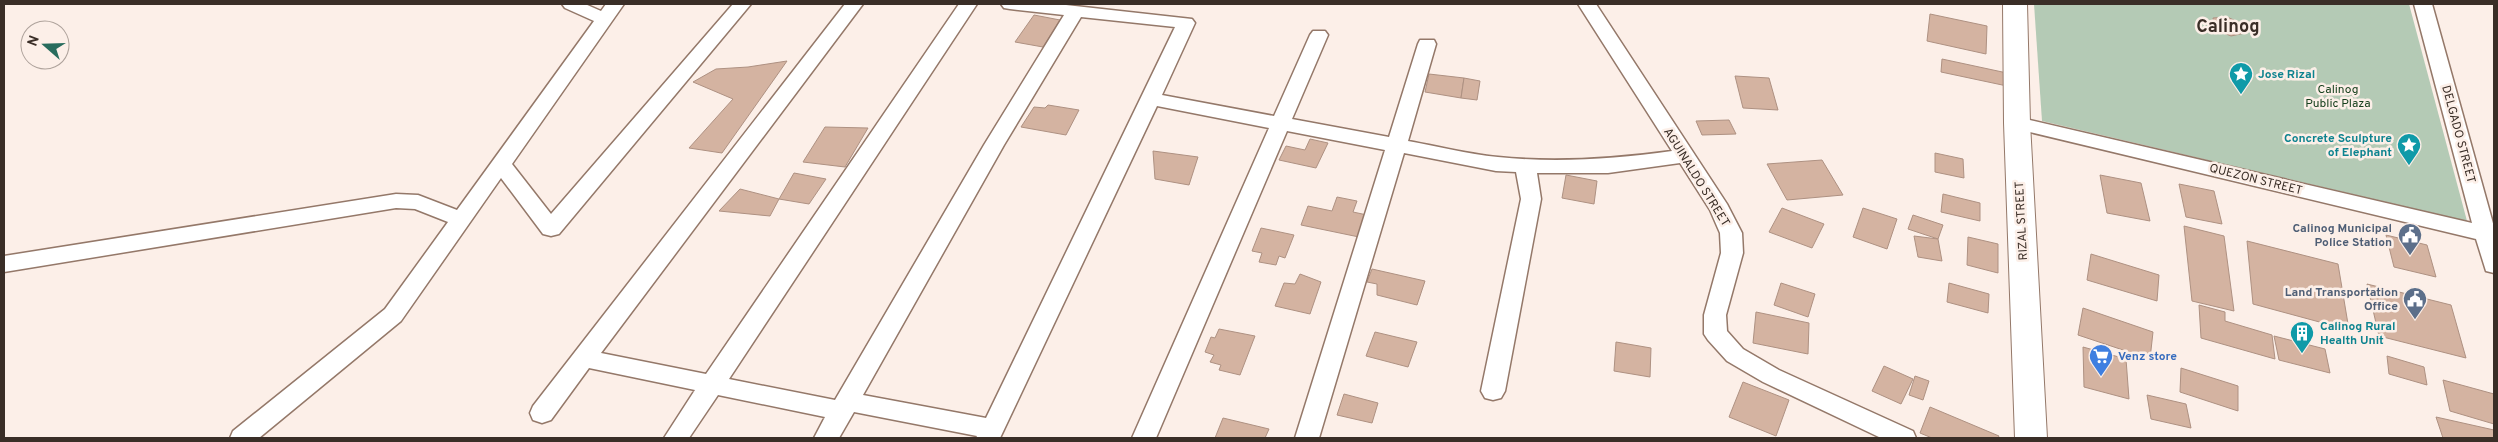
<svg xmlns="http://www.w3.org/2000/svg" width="2498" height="442" viewBox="0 0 2498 442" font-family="Overpass,sans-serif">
  <rect width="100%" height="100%" fill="#fcefe8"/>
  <path fill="#b4cab5" d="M2034 4H2409L2467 221 2042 121Z"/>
  <g fill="#d4b3a1" stroke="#ae9182">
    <path d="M1930 14 1987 26 1986 54 1927 41Z"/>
    <path d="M1034 15 1060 20 1043 47 1015 42Z"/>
    <path d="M2227 17 2243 24 2245 33 2231 36 2214 29 2213 18Z"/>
    <path d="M1942 59 2007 73V86L1941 72Z"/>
    <path d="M787 61 722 153 689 148 733 99 693 82 716 69 748 67Z"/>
    <path d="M1429 74 1464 78 1461 98 1425 92Z"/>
    <path d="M1735 76 1769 78 1778 110 1743 108Z"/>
    <path d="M1464 78 1480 81 1477 100 1461 98Z"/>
    <path d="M1048 105 1079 110 1066 135 1021 127 1034 107 1045 108Z"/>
    <path d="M1729 120 1736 134 1702 135 1696 121Z"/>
    <path d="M825 127 868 128 845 167 803 162Z"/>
    <path d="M1310 139 1328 143 1316 168 1279 160 1286 146 1305 150Z"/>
    <path d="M1153 151 1198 157 1189 185 1155 179Z"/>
    <path d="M1935 153 1963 159 1964 178 1935 172Z"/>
    <path d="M1822 160 1843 195 1787 200 1767 164Z"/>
    <path d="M794 173 826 179 809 204 779 199Z"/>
    <path d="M1566 175 1597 181 1594 204 1562 198Z"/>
    <path d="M2100 175 2141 183 2150 221 2107 213Z"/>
    <path d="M2179 184 2214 191 2222 224 2186 217Z"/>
    <path d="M740 189 779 199 770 216 719 211Z"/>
    <path d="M1943 194 1980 203V221L1941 212Z"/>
    <path d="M1337 197 1357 201 1353 212 1367 215 1359 237 1301 225 1308 206 1332 211Z"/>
    <path d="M1782 208 1824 224 1812 248 1769 232Z"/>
    <path d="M1863 208 1897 219 1887 249 1853 237Z"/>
    <path d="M1913 215 1943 225 1938 239 1908 229Z"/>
    <path d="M2184 226 2224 236 2234 311 2192 301Z"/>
    <path d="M1261 228 1294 235 1285 258 1279 256 1276 265 1259 262 1262 253 1252 251Z"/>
    <path d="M2386 235 2427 245 2436 277 2394 267Z"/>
    <path d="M1914 236 1938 239 1942 261 1918 257Z"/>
    <path d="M1968 237 1998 244V273L1967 265Z"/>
    <path d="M2247 241 2338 264 2349 330 2253 304Z"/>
    <path d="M2091 254 2159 275 2157 301 2087 280Z"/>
    <path d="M1372 269 1425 281 1417 305 1377 295V284L1367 282Z"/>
    <path d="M1300 274 1321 282 1310 314 1275 306 1284 283 1295 284Z"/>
    <path d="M1781 283 1815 294 1808 317 1774 305Z"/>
    <path d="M1949 283 1989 294 1988 313 1947 302Z"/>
    <path d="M2367 284 2451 305 2466 358 2379 336Z"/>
    <path d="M2199 305 2225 312V321L2272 335 2275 359 2201 338Z"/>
    <path d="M2083 308 2153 332 2150 359 2078 335Z"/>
    <path d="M1756 312 1809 323 1808 354 1753 343Z"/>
    <path d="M1219 329 1255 336 1240 375 1219 370 1221 365 1210 362 1214 355 1205 352 1211 337 1215 338Z"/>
    <path d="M1375 332 1417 342 1408 367 1366 356Z"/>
    <path d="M2274 336 2325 349 2330 373 2279 360Z"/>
    <path d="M1616 342 1651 348 1650 377 1614 371Z"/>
    <path d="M2083 347 2126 359 2129 399 2084 387Z"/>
    <path d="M2387 356 2424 367 2427 385 2389 374Z"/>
    <path d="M1884 366 1913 379 1901 404 1872 391Z"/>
    <path d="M2181 368 2238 386V411L2180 392Z"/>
    <path d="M1915 376 1929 381 1923 400 1909 395Z"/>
    <path d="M2443 380 2494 394V424L2450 411Z"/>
    <path d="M1743 382 1789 400 1776 436 1729 417Z"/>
    <path d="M1344 394 1378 403 1372 423 1337 415Z"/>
    <path d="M2147 395 2186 404 2191 428 2151 419Z"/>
    <path d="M1930 407 1999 436 1998 438H1932L1920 433Z"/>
    <path d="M2436 417 2494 430V438H2443Z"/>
    <path d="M1223 418 1269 429 1265 438H1215Z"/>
  </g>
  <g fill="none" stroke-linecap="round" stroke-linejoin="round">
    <g stroke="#947869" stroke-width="3">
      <g id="street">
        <path d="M562 4H585L601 11 606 4H624L512 164 551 214 733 4H751L559 234 551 236 543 234 501 178 401 321 259 438H230L233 431 385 309 448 222 415 209 396 208 4 272V256L396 194 418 195 457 210 594 21 565 8Z"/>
        <path d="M845 4H863L601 353 706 374 959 4H977L729 379 835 400 984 145 1064 15 1010 9 1004 8 1001 4H1057L1192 19 1195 23 1162 95 1274 116 1310 35 1313 31H1325L1328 35 1292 119 1389 137 1418 44 1420 40H1434L1436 44 1408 141C1437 146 1467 154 1498 157 1557 163 1613 159 1672 151L1578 4H1596L1727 204 1742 233 1743 253 1726 315 1727 331 1743 349 1779 370 1913 431 1916 438H1881L1763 382 1727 361 1708 340 1704 334V315L1721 253 1720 233 1710 210 1680 163 1608 173H1537L1541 199 1505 391 1501 398 1493 400 1485 398 1481 391 1521 199 1516 172 1496 171 1404 153 1319 438H1295L1385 150 1287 131 1156 438H1132L1269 128 1157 106 1000 438H976L977 436 854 412 839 438H814L825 417 718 395 689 438H664L695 390 589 368 551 420 542 423 533 420 530 413 533 406ZM1081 17 1175 27 986 418 863 395 1004 145Z"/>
        <path d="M2414 4H2432L2494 227V273L2486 271 2476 239 2017 129 2010 127 2007 123 2010 119 2017 117 2472 223Z"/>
      </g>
    </g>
    <g stroke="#947869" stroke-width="2">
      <path id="secondary" d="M2003 4H2027L2030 123 2047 438H2015L2004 123Z"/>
    </g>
    <use href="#street" fill="#fff" fill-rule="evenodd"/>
    <use href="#secondary" fill="#fff" fill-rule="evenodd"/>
  </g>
  <defs>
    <g id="sight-pin" transform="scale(1.25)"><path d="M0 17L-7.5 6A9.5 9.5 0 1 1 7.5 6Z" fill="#0f9aa8" stroke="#fcefe8"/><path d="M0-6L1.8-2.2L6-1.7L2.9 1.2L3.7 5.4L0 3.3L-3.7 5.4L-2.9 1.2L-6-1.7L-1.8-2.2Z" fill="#fff"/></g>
    <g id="civic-pin" transform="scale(1.25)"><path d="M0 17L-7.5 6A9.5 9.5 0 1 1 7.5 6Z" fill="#5c6f8a" stroke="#fcefe8"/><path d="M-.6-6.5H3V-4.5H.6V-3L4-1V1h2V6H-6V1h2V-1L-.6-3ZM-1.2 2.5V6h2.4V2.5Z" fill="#fff"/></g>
    <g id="building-pin" transform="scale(1.25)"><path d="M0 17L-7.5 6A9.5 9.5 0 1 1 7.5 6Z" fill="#0f9aa8" stroke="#fcefe8"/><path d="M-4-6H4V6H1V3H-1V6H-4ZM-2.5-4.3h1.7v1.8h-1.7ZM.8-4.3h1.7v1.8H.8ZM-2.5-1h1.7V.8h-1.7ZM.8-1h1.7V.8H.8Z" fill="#fff"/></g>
    <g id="supermarket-pin" transform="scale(1.25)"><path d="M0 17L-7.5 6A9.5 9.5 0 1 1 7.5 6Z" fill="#3f7fe0" stroke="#fcefe8"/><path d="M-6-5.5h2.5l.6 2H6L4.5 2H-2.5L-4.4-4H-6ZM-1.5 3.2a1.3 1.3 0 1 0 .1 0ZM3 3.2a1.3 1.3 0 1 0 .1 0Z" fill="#fff"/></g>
  </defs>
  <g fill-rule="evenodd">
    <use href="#sight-pin" x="2241" y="74"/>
    <use href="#sight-pin" x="2409" y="145"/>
    <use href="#civic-pin" x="2410" y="235"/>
    <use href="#civic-pin" x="2415" y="299"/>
    <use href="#building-pin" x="2302" y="333"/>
    <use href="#supermarket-pin" x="2101" y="356"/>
  </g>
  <g text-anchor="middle" stroke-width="5" stroke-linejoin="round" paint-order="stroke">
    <g font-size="12" font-weight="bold" fill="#0d838f" stroke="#fcefe8" text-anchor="start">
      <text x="2258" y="78">Jose Rizal</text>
      <text x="2392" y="142" text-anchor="end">Concrete Sculpture<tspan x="2392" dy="14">of Elephant</tspan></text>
      <text x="2320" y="330">Calinog Rural<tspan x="2320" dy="14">Health Unit</tspan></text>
    </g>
    <g font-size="12" fill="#16401d" stroke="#fcefe8">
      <text x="2338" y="93">Calinog<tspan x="2338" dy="14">Public Plaza</tspan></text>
    </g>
    <g font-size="12" fill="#3a2e27" stroke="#fcefe8">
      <text transform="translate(2459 134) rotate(75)" y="4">DELGADO STREET</text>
      <text transform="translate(1697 177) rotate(58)" y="4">AGUINALDO STREET</text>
      <text transform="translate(2256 179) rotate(14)" y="4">QUEZON STREET</text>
      <text transform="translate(2021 221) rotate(-93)" y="4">RIZAL STREET</text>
    </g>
    <g font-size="12" font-weight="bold" fill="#4e5e75" stroke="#fcefe8" text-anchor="end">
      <text x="2392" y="232">Calinog Municipal<tspan x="2392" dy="14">Police Station</tspan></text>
      <text x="2398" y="296">Land Transportation<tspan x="2398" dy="14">Office</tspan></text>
    </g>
    <g font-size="12" font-weight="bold" fill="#366cbe" stroke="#fcefe8" text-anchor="start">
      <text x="2118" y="360">Venz store</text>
    </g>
    <g font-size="18" font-weight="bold" fill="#3a2e27" stroke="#fcefe8">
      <text x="2228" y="32">Calinog</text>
    </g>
  </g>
  <rect width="2498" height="442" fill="none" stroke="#3a2e27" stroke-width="10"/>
  <g transform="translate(45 45) rotate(290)"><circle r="24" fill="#fcefe8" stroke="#aea29b"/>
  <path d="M0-4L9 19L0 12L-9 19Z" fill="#286c5d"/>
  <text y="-8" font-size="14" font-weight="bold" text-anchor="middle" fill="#3a2e27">N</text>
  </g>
</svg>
